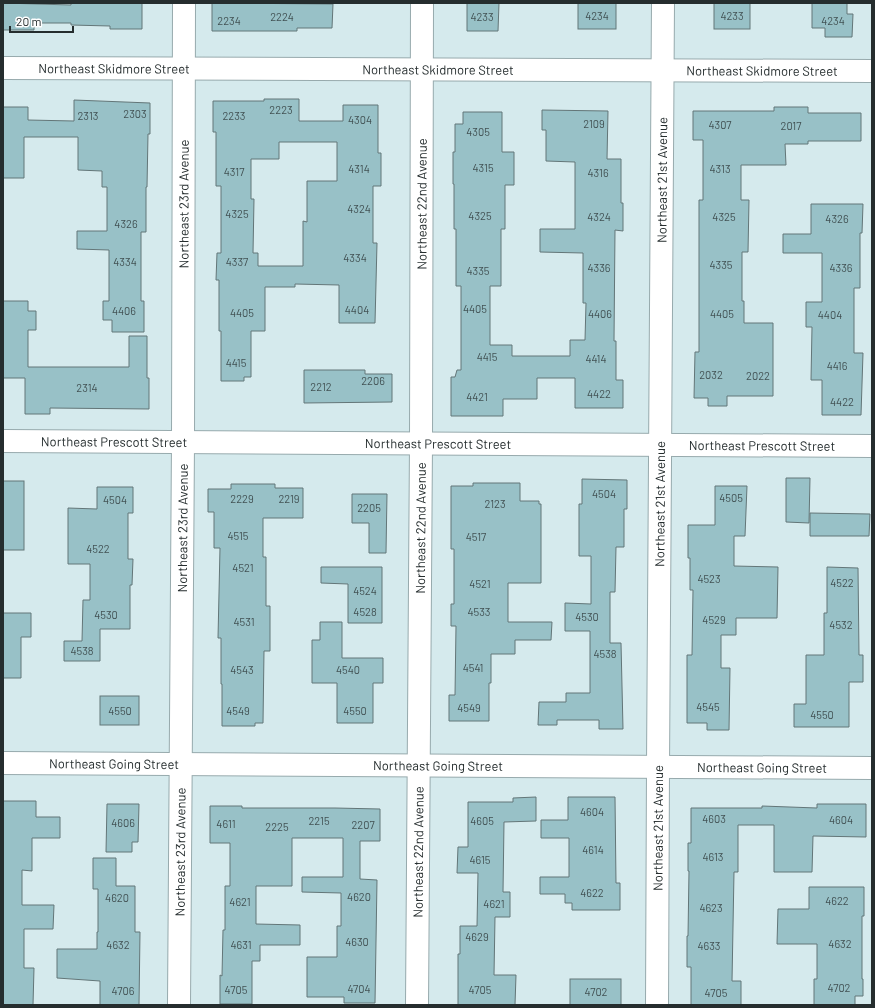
<svg xmlns="http://www.w3.org/2000/svg" width="875" height="1008" viewBox="0 0 875 1008" font-family="Barlow,sans-serif">
  <rect width="100%" height="100%" fill="#d5eaed"/>
  <g fill="#98c1c7" stroke="#637678" fill-rule="evenodd">
    <path d="M3 3 71 5V3H142V29H110V26L71 25V23H34V30H3Z"/>
    <path d="M212 3 333 4 332 28H297V31H212Z"/>
    <path d="M467 3H499L498 31H467Z"/>
    <rect x="578" y="3" width="38" height="26"/>
    <rect x="714" y="3" width="36" height="26"/>
    <path d="M812 3H847V14H853L852 37H825V28H812Z"/>
    <path d="M264 99H299V121H343V105H378V153H381V186H373V243H377L375 323H339V285L295 284V287H265V331H251V377H244V381H221V331H219V280H216L217 253H221V186H216V132H213V101H264ZM279 142H337V181H307V222L303 221V266H258V253H253L254 199H251V159H279Z"/>
    <path d="M74 100 150 103V134H148L147 187H146V232H141V301H144V332H112V320H103V301H109V250L77 249V231H107V187H102V171L78 170V137H24V178H3V107H28V120L74 121Z"/>
    <path d="M774 107H808V113H861V141H808V144H785L786 165H741V200H749L748 252H742V301H744V323H773V396H727V406H708V398H694L695 352H699V200H703V140H693V111H774Z"/>
    <path d="M542 110 608 111 607 159H621V203H623V231L615 230 614 341H616V380H623V408H575V378H537V399H503V416H451V377H455L457 370H461V286H456V229H454V184H453V152H455V124H463V112H502V152H514V185H505V229H501V286H490V345H512V356H570V340H585L586 303H583V253L540 252V229H575V162L546 161V130H542Z"/>
    <path d="M811 204H863L862 233H860V288H854V353H863L861 415H822V380H811L812 327H806V302H822V253H783V234H811Z"/>
    <path d="M3 301H28V311H36V330H28V367H129V336H147V378H149V409L50 408V414H25V378H3Z"/>
    <path d="M304 370H365V374H392V402L304 403Z"/>
    <path d="M786 478H810L809 523 786 522Z"/>
    <path d="M582 479 627 480V509H624V547H616L615 592H610V643H621L623 729H599V720H557V725H538L539 702H566V693H590V631H565V603L591 604V556H579V504H582Z"/>
    <rect x="3" y="481" width="21" height="69"/>
    <path d="M473 483H520V501H539V504H541V583H508V622H552L551 640H515V654H491V683H489V721H449V695H455L456 626H451V604H454V549H451V486H473Z"/>
    <path d="M231 484H275V488H303V518H263V557H266V606H270V651H264L263 723H255V726H222V684H221V638H218L220 548H214V512H208V489H231Z"/>
    <path d="M715 486H747L745 536H734V566L778 567 777 618H736V635H721V668H730L729 730H707V723H687V655H692L693 590H690V558H688V525H715Z"/>
    <path d="M97 487H133V513H128V559H133L132 585H130V629H100V661H64V641H82L83 600H90V564H68V508L97 509Z"/>
    <path d="M352 494H387L386 553H369V523H352Z"/>
    <path d="M810 513 870 514 869 536H810Z"/>
    <path d="M321 567H382V623H348V584L321 583Z"/>
    <path d="M827 567 858 568 859 655H863V682H849V727H794V704H806V655H824V613H827Z"/>
    <path d="M3 613H31V637H21V678H3Z"/>
    <path d="M320 622H342V658H383V683H373V723H337V683H312V640H320Z"/>
    <rect x="100" y="696" width="39" height="29"/>
    <path d="M536 797V821L504 822 503 892H510V917H495L494 975H516L515 1005H458V954H460V926H477L478 873H457L458 847H468V802H513V798Z"/>
    <path d="M568 797H615L616 883H620V910H572V903H565V894H540V877H569V838H541V820H568Z"/>
    <path d="M3 801H36V817H60V838H32V871L22 870V905H54L53 929H24V968H34L33 1005H3Z"/>
    <path d="M107 804H139L138 842H132V852H106Z"/>
    <path d="M817 804H866V837L813 836 812 872H774V825H738V872H734L732 981H741V1005H691V967H687V936H688L689 871H688V843H691V808H762V806L817 808Z"/>
    <path d="M210 806H242V808H335L380 809V841H360V879L377 880 375 1003H344V997H307V957H337V926H341V893L302 892V877H343V838H292V886H256V924L300 925V945H260V961H252V1004H220V975L222 976 223 930H225V886H230V843H210Z"/>
    <path d="M93 858H116V886H135V932H140L139 1005H100V981L57 978V949H97V932H98V889H93Z"/>
    <path d="M809 887H864V916H862V979H863V996H855V1005H814V979H817V944H777L778 909H809Z"/>
    <rect x="570" y="979" width="51" height="26"/>
  </g>
  <g fill="none" stroke-linecap="round" stroke-linejoin="round">
    <g stroke="#97aaad" stroke-width="24">
      <g id="street">
        <path id="s1" d="M3 68 872 71"/>
        <path id="s2" d="M3 763 872 768"/>
        <path id="s3" d="M179 1005 183 442 184 3"/>
        <path id="s4" d="M417 1005 421 443 422 3"/>
        <path id="s5" d="M657 1005 658 767 663 3"/>
      </g>
    </g>
    <g stroke="#97aaad" stroke-width="24">
      <g id="secondary">
        <path id="s6" d="M3 441 872 446"/>
      </g>
    </g>
    <use href="#street" stroke="#fff" stroke-width="22"/>
    <use href="#secondary" stroke="#fff" stroke-width="22"/>
  </g>
  <g text-anchor="middle" stroke-width="3.5" stroke-linejoin="round" paint-order="stroke">
    <g font-size="11" fill="#425254">
      <text x="597" y="20">4234</text>
      <text x="732" y="20">4233</text>
      <text x="282" y="21">2224</text>
      <text x="482" y="21">4233</text>
      <text x="229" y="25">2234</text>
      <text x="833" y="25">4234</text>
      <text x="281" y="114">2223</text>
      <text x="135" y="118">2303</text>
      <text x="88" y="120">2313</text>
      <text x="234" y="120">2233</text>
      <text x="360" y="124">4304</text>
      <text x="594" y="128">2109</text>
      <text x="720" y="129">4307</text>
      <text x="791" y="130">2017</text>
      <text x="478" y="136">4305</text>
      <text x="483" y="172">4315</text>
      <text x="359" y="173">4314</text>
      <text x="720" y="173">4313</text>
      <text x="234" y="176">4317</text>
      <text x="598" y="177">4316</text>
      <text x="359" y="213">4324</text>
      <text x="237" y="218">4325</text>
      <text x="480" y="220">4325</text>
      <text x="599" y="221">4324</text>
      <text x="724" y="221">4325</text>
      <text x="837" y="223">4326</text>
      <text x="126" y="228">4326</text>
      <text x="355" y="262">4334</text>
      <text x="125" y="266">4334</text>
      <text x="237" y="266">4337</text>
      <text x="721" y="269">4335</text>
      <text x="599" y="272">4336</text>
      <text x="841" y="272">4336</text>
      <text x="478" y="275">4335</text>
      <text x="475" y="313">4405</text>
      <text x="357" y="314">4404</text>
      <text x="124" y="315">4406</text>
      <text x="242" y="317">4405</text>
      <text x="600" y="318">4406</text>
      <text x="722" y="318">4405</text>
      <text x="830" y="319">4404</text>
      <text x="487" y="361">4415</text>
      <text x="596" y="363">4414</text>
      <text x="236" y="367">4415</text>
      <text x="837" y="370">4416</text>
      <text x="711" y="379">2032</text>
      <text x="758" y="380">2022</text>
      <text x="373" y="385">2206</text>
      <text x="321" y="391">2212</text>
      <text x="87" y="392">2314</text>
      <text x="599" y="398">4422</text>
      <text x="477" y="401">4421</text>
      <text x="842" y="406">4422</text>
      <text x="604" y="498">4504</text>
      <text x="731" y="502">4505</text>
      <text x="242" y="503">2229</text>
      <text x="289" y="503">2219</text>
      <text x="115" y="504">4504</text>
      <text x="495" y="508">2123</text>
      <text x="369" y="512">2205</text>
      <text x="238" y="540">4515</text>
      <text x="476" y="541">4517</text>
      <text x="98" y="553">4522</text>
      <text x="243" y="572">4521</text>
      <text x="709" y="583">4523</text>
      <text x="842" y="587">4522</text>
      <text x="480" y="588">4521</text>
      <text x="365" y="595">4524</text>
      <text x="365" y="616">4528</text>
      <text x="479" y="616">4533</text>
      <text x="106" y="619">4530</text>
      <text x="587" y="621">4530</text>
      <text x="714" y="624">4529</text>
      <text x="244" y="626">4531</text>
      <text x="841" y="629">4532</text>
      <text x="82" y="655">4538</text>
      <text x="605" y="658">4538</text>
      <text x="473" y="672">4541</text>
      <text x="242" y="674">4543</text>
      <text x="348" y="674">4540</text>
      <text x="708" y="711">4545</text>
      <text x="469" y="712">4549</text>
      <text x="120" y="715">4550</text>
      <text x="238" y="715">4549</text>
      <text x="355" y="715">4550</text>
      <text x="822" y="719">4550</text>
      <text x="592" y="816">4604</text>
      <text x="714" y="823">4603</text>
      <text x="841" y="824">4604</text>
      <text x="319" y="825">2215</text>
      <text x="482" y="825">4605</text>
      <text x="123" y="827">4606</text>
      <text x="226" y="828">4611</text>
      <text x="363" y="829">2207</text>
      <text x="277" y="831">2225</text>
      <text x="593" y="854">4614</text>
      <text x="713" y="861">4613</text>
      <text x="480" y="864">4615</text>
      <text x="592" y="897">4622</text>
      <text x="359" y="901">4620</text>
      <text x="117" y="902">4620</text>
      <text x="837" y="905">4622</text>
      <text x="240" y="906">4621</text>
      <text x="494" y="908">4621</text>
      <text x="711" y="912">4623</text>
      <text x="477" y="941">4629</text>
      <text x="357" y="946">4630</text>
      <text x="840" y="948">4632</text>
      <text x="118" y="949">4632</text>
      <text x="241" y="949">4631</text>
      <text x="709" y="950">4633</text>
      <text x="839" y="992">4702</text>
      <text x="359" y="993">4704</text>
      <text x="236" y="994">4705</text>
      <text x="480" y="994">4705</text>
      <text x="123" y="995">4706</text>
      <text x="596" y="996">4702</text>
      <text x="716" y="997">4705</text>
    </g>
    <g font-size="13" fill="#252d2e" stroke="#fff">
      <text dy="5" stroke="none"><textPath href="#s1" startOffset="111">Northeast Skidmore Street</textPath></text>
      <text dy="5" stroke="none"><textPath href="#s1" startOffset="435">Northeast Skidmore Street</textPath></text>
      <text dy="5" stroke="none"><textPath href="#s1" startOffset="759">Northeast Skidmore Street</textPath></text>
      <text dy="5" stroke="none"><textPath href="#s5" startOffset="825">Northeast 21st Avenue</textPath></text>
      <text dy="5" stroke="none"><textPath href="#s3" startOffset="801">Northeast 23rd Avenue</textPath></text>
      <text dy="5" stroke="none"><textPath href="#s4" startOffset="801">Northeast 22nd Avenue</textPath></text>
      <text dy="5" stroke="none"><textPath href="#s6" startOffset="111">Northeast Prescott Street</textPath></text>
      <text dy="5" stroke="none"><textPath href="#s6" startOffset="435">Northeast Prescott Street</textPath></text>
      <text dy="5" stroke="none"><textPath href="#s6" startOffset="759">Northeast Prescott Street</textPath></text>
      <text dy="5" stroke="none"><textPath href="#s5" startOffset="501">Northeast 21st Avenue</textPath></text>
      <text dy="5" stroke="none"><textPath href="#s3" startOffset="477">Northeast 23rd Avenue</textPath></text>
      <text dy="5" stroke="none"><textPath href="#s4" startOffset="477">Northeast 22nd Avenue</textPath></text>
      <text dy="5" stroke="none"><textPath href="#s2" startOffset="111">Northeast Going Street</textPath></text>
      <text dy="5" stroke="none"><textPath href="#s2" startOffset="435">Northeast Going Street</textPath></text>
      <text dy="5" stroke="none"><textPath href="#s2" startOffset="759">Northeast Going Street</textPath></text>
      <text dy="5" stroke="none"><textPath href="#s5" startOffset="177">Northeast 21st Avenue</textPath></text>
      <text dy="5" stroke="none"><textPath href="#s3" startOffset="153">Northeast 23rd Avenue</textPath></text>
      <text dy="5" stroke="none"><textPath href="#s4" startOffset="153">Northeast 22nd Avenue</textPath></text>
    </g>
  </g>
  <rect width="875" height="1008" fill="none" stroke="#252d2e" stroke-width="8"/>
  <path d="M10 26v6h63v-6" fill="none" stroke="#252d2e" stroke-width="2"/>
  <text x="16" y="26" font-size="12" fill="#252d2e" stroke="#ffffff" stroke-width="3" paint-order="stroke">20 m</text>
</svg>
